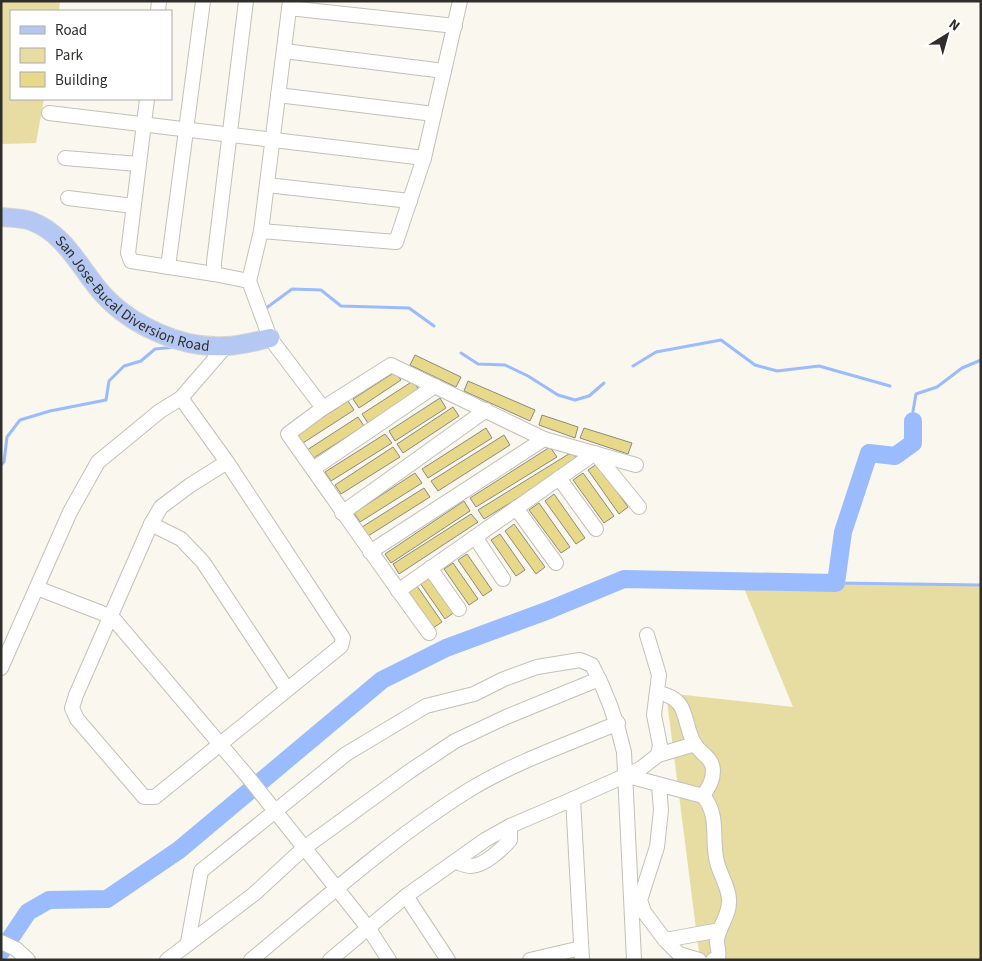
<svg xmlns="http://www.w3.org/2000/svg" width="982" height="961" viewBox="0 0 982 961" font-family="'Source Sans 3',sans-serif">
  <rect width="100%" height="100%" fill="#f9f7ee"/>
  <g fill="#e7dca1">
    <path d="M1 1H60L59 11H11V99H44L36 143 1 144Z"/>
    <path d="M741 581 981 585V960H700L666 693 793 707Z"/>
  </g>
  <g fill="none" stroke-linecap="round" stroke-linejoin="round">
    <g stroke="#9abbfd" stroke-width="3">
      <path d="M265 309 292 289 321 290 341 306 409 308 434 326"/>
      <path d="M461 353 478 364 505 365 528 376 558 395 575 400 589 396 604 383"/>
      <path d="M633 366 656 352 721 340 755 365 777 371 819 366 890 386"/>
      <path d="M913 411 916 394 937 387 962 368 981 360"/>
      <path d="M1 465 4 462 7 437 20 420 50 411 106 400 109 381 124 366 141 361 155 349 176 347"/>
      <path d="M836 583 981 585"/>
    </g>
    <path stroke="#9abbfd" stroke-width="18" d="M1 952 28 912 49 900 107 899 179 850 382 680 446 648 549 610 624 579 836 583 843 532 869 453 895 456 913 443V421"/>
  </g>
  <g fill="#e8d889" stroke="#8c8a82">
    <path d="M415 355 461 377 456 387 410 365Z"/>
    <path d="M395 372 401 380 359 408 353 399Z"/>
    <path d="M413 381 419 390 368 423 362 414Z"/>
    <path d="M468 381 535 410 530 421 464 391Z"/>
    <path d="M440 398 446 408 395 441 389 431Z"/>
    <path d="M348 401 354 410 303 443 297 434Z"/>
    <path d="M453 407 459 416 403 453 397 444Z"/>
    <path d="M542 415 578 427 575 438 539 425Z"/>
    <path d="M358 417 364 426 312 459 307 450Z"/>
    <path d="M486 428 492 438 428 478 422 469Z"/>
    <path d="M584 428 632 443 628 454 580 438Z"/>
    <path d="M385 434 392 443 331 481 325 472Z"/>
    <path d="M504 435 510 445 438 491 431 481Z"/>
    <path d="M393 447 400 457 341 494 335 485Z"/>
    <path d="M550 447 557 457 476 507 470 498Z"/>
    <path d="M572 452 578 461 484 519 478 510Z"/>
    <path d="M597 464 628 507 619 514 588 470Z"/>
    <path d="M415 473 422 483 360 522 354 513Z"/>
    <path d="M583 473 614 516 604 523 573 480Z"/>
    <path d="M424 488 430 497 368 536 362 527Z"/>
    <path d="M554 494 585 538 576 544 545 501Z"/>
    <path d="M464 501 470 511 391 563 385 554Z"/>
    <path d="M539 503 570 547 561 553 529 510Z"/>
    <path d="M471 514 478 522 399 574 393 564Z"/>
    <path d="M514 524 545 567 536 574 505 531Z"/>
    <path d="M500 534 525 570 516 576 491 540Z"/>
    <path d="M467 554 492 590 483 596 458 560Z"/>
    <path d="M453 563 478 599 469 605 444 569Z"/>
    <path d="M428 577 453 613 445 619 420 583Z"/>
    <path d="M417 586 442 622 433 628 408 592Z"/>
  </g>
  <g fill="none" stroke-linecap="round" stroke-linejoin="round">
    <g stroke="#c2c1b8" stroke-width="16">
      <g id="minor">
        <path d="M246 1 214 262V274L249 281"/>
        <path d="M290 1 261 231 249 281 270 338 323 408"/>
        <path d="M289 8 455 26"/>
        <path d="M158 11 159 1"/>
        <path d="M284 51 444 71"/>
        <path d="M278 95 434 114"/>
        <path d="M147 99 128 253 131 261 214 274"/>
        <path d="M49 113 424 158"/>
        <path d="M65 158 138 164"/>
        <path d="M267 185 410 201"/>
        <path d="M68 198 133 206"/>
        <path d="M261 231 396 242 424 158 460 1"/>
        <path d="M168 267 203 1"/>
        <path d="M181 398 227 462 343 638 341 646 155 797H144L77 719 72 708 76 695 151 524 161 507 189 486 227 462"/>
        <path d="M544 439 636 465"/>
        <path d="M313 469 435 386"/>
        <path d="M559 478 596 529"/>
        <path d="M516 508 556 563"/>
        <path d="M342 513 486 410"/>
        <path d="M151 524 181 539 203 562 287 689"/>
        <path d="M475 537 503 579"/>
        <path d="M370 552 544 439 391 365 323 408 288 434C335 500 381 567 429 633"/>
        <path d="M430 568 459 609"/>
        <path d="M37 588 112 617 248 777 369 929 389 960"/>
        <path d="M398 591 595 453 639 507"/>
        <path d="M1 668 70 512 98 462 160 411 181 398 226 346"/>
        <path d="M659 693C690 699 682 721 694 743 700 754 713 757 713 771 713 781 708 788 703 796"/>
        <path d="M658 755 695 744"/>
        <path d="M624 775 703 796C720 815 711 840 717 862 720 875 728 885 729 899 730 915 720 924 717 939 716 945 720 951 718 958L713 960"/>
        <path d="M659 785 661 810 657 847 640 900 644 912 665 940 679 954 699 960"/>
        <path d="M573 799 640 769 658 755 660 745 654 715 659 675 647 635"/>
        <path d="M455 862C460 863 466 866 471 866 484 866 502 849 510 840V826"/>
        <path d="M406 896 448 960"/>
        <path d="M665 940 720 930"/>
        <path d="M1 942 16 949 28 960"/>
        <path d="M188 942 201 871 346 754 426 706 474 694 504 679 537 667 580 660 592 665C607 693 617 721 624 752L634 960"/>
        <path d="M167 960 254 894 304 848 410 771 455 741 506 717 599 679"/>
        <path d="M251 960C321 902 392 838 469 790 515 762 568 744 618 723"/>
        <path d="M330 960 406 896 485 840 510 826 573 799 582 960"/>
        <path d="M530 960 581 948"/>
      </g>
    </g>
    <g stroke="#d5d5d5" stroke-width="20">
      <g id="major">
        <path id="s1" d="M1 217C11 218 23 218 31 221 64 233 79 266 100 291 129 325 182 349 225 346 240 346 256 341 270 338"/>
      </g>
    </g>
    <use href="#minor" stroke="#fff" stroke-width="14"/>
    <use href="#major" stroke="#b4c8f3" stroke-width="18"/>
  </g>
  <g text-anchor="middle" stroke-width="4" stroke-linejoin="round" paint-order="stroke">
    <g font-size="15" fill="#2f2e2b" stroke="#fff">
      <text dy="5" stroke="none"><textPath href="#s1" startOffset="159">San Jose-Bucal Diversion Road</textPath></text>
    </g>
  </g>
  <rect width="982" height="961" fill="none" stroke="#2f2e2b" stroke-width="5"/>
  <rect x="10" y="10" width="162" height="90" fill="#ffffff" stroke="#acabaa"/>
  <rect x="20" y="26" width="25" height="8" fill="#b4c8f3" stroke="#acabaa"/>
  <text x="55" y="35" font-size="15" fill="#2f2e2b">Road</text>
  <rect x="20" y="48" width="25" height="15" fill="#e7dca1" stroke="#acabaa"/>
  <text x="55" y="60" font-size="15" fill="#2f2e2b">Park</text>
  <rect x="20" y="72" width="25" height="15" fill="#e8d889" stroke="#acabaa"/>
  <text x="55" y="85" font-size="15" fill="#2f2e2b">Building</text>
  <g transform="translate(947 35) rotate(37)" stroke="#ffffff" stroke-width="4" paint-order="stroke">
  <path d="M0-4L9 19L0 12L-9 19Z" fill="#2f2e2b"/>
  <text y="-8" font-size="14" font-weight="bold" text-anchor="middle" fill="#2f2e2b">N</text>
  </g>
</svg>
